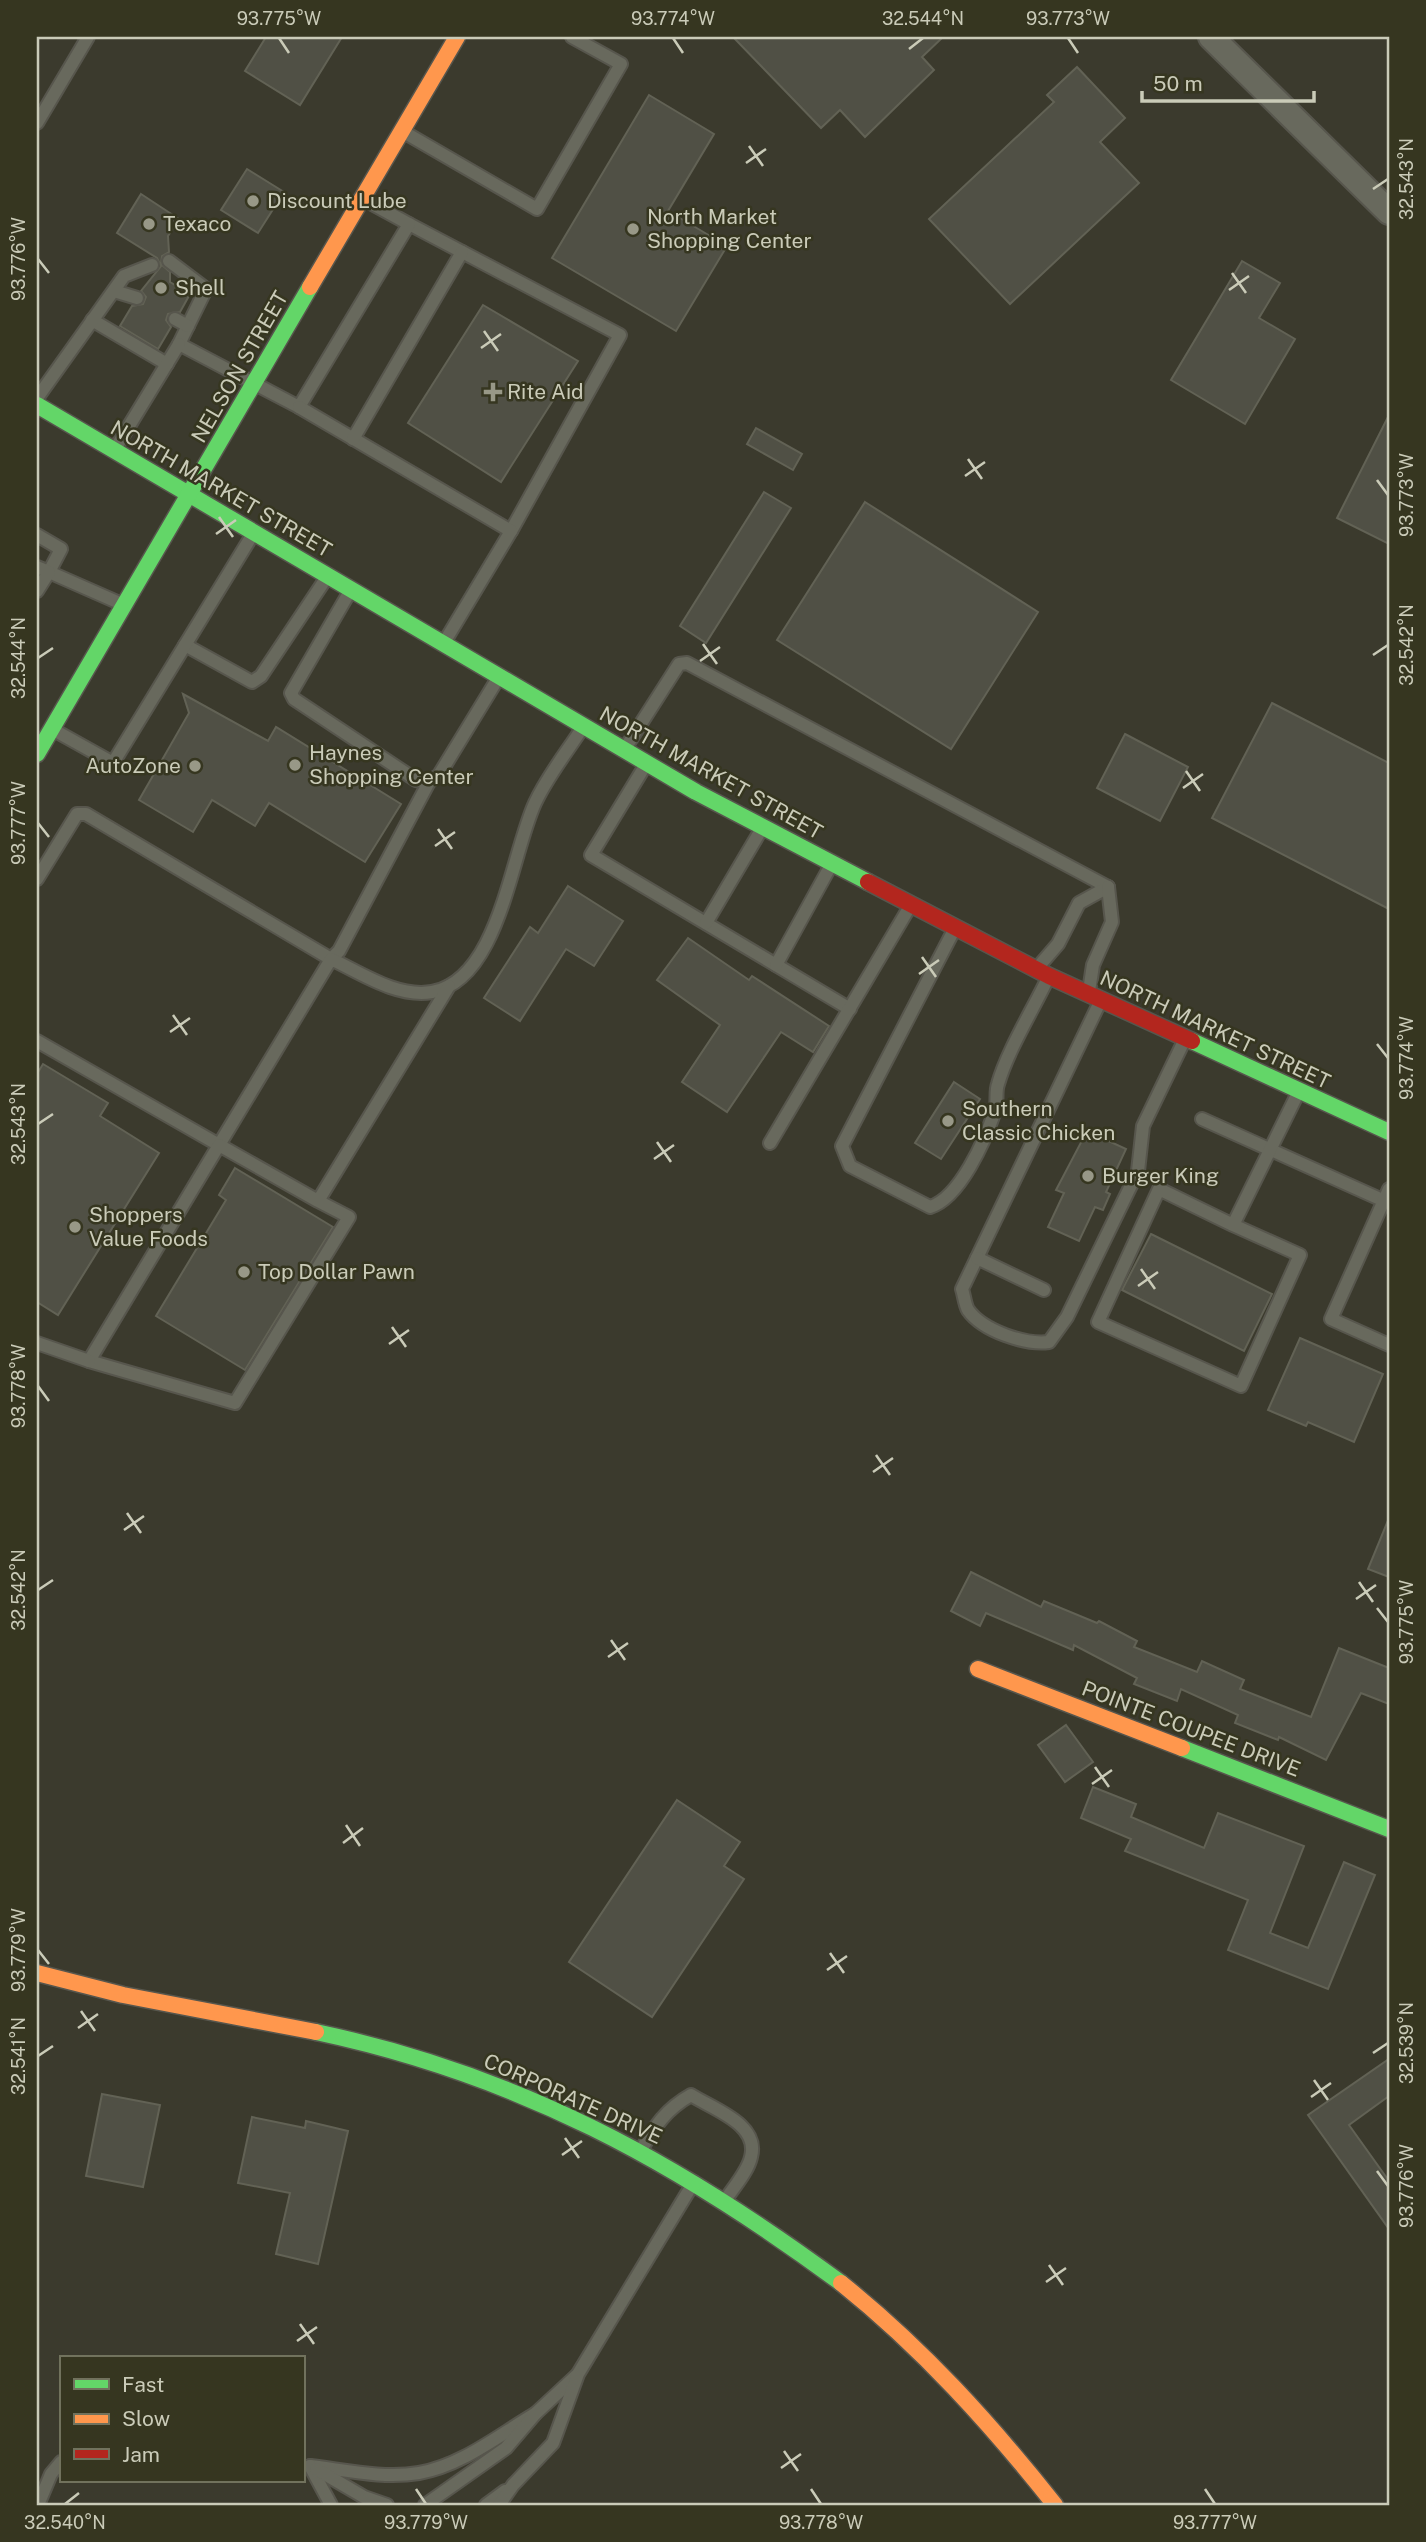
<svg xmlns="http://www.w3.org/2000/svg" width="1426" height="2542" viewBox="0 0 1426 2542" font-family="'Public Sans',sans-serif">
  <rect width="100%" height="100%" fill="#3b3a2d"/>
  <g fill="#505045" stroke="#626255" stroke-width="2">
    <path d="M266 37H342L300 105 245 71Z"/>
    <path d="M733 37H943L922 57 934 70 865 137 840 110 821 128Z"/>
    <path d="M1077 67 1125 118 1100 142 1139 183 1010 304 929 219 1054 102 1047 95Z"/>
    <path d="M649 95 714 134 668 211 727 246 676 331 552 258Z"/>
    <path d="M247 169 284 192 258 233 221 210Z"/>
    <path d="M141 194 179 219 168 236 169 252 162 256 161 264 170 272V282L190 294 180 312 168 314 166 320 171 327 158 349 120 326 132 306 143 304 146 297 141 291 161 266 157 258 117 233Z"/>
    <path d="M1242 261 1280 283 1259 318 1295 339 1245 424 1171 380Z"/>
    <path d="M483 305 578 361 501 482 408 423Z"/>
    <path d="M1389 415V544L1337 518Z"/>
    <path d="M756 428 802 454 793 470 747 444Z"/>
    <path d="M764 492 791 508 706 643 680 626Z"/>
    <path d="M865 502 1038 612 951 749 777 640Z"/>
    <path d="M183 694 268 741 276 727 401 804 365 862 269 803 255 826 212 800 193 832 139 800 189 713Z"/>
    <path d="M1272 703 1389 763V909L1212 818Z"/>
    <path d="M1125 734 1188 767 1160 821 1097 788Z"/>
    <path d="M568 886 623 921 594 966 566 949 520 1021 484 998 530 927 538 933Z"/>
    <path d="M688 938 749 980 752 976 829 1026 813 1052 781 1032 727 1112 682 1082 720 1025 657 980Z"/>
    <path d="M43 1064 108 1103 100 1116 159 1153 58 1315 37 1302V1074Z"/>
    <path d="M954 1082 980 1099 941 1159 915 1143Z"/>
    <path d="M1087 1131 1126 1149 1106 1192 1110 1194 1103 1210 1095 1207 1079 1241 1048 1227 1064 1193 1056 1190Z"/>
    <path d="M235 1168 333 1227 245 1370 156 1316 226 1200 219 1195Z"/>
    <path d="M1151 1234 1272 1294 1244 1351 1122 1290Z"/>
    <path d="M1300 1338 1383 1374 1354 1442 1308 1422 1306 1426 1268 1410Z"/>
    <path d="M1389 1518V1577L1368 1569Z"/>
    <path d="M971 1572 1041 1607 1044 1601 1097 1623 1099 1621 1137 1641 1134 1647 1197 1672 1202 1661 1244 1680 1240 1689 1311 1717 1339 1648 1389 1668V1704L1361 1693 1326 1760 1279 1737 1278 1740 1235 1723 1238 1715 1181 1689 1177 1701 1134 1684 1137 1678 1074 1645 1073 1650 986 1613 980 1626 951 1611Z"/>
    <path d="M1066 1725 1093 1762 1065 1782 1038 1745Z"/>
    <path d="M1093 1787 1136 1804 1131 1817 1204 1848 1218 1813 1304 1846 1270 1933 1308 1948 1344 1862 1375 1875 1328 1989 1228 1950 1248 1900 1125 1851 1131 1839 1081 1818Z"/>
    <path d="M677 1800 740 1842 724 1866 744 1879 652 2017 569 1962Z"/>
    <path d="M1389 2059V2096L1349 2125 1389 2181V2229L1308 2115Z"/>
    <path d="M102 2094 160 2105 143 2187 86 2176Z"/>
    <path d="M252 2117 305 2128 306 2121 348 2131 318 2264 276 2254 290 2193 238 2183Z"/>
  </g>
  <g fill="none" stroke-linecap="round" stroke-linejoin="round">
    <g stroke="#57564d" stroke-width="16">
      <g id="lane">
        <path d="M37 123 88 37"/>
        <path d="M402 131 537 209 621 64 572 37"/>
        <path d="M409 224 620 335 511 531"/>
        <path d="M169 261 206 289 179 344 299 407 409 224 365 200"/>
        <path d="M114 291 137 298"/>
        <path d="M175 319 188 326"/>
        <path d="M92 320 167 364"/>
        <path d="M37 398 124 276 152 265"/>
        <path d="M299 407 511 531 445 641"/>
        <path d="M353 439 462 252"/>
        <path d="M115 449 179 344"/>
        <path d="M37 535 61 549 49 572 124 605"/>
        <path d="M37 567 49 572 37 591"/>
        <path d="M349 593 291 693 294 699 416 780 429 782 439 775 497 680"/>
        <path d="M185 645 252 682 261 676 325 580"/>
        <path d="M52 729 113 763 253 534"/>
        <path d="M626 747 679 664 687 663 1108 887"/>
        <path d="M645 766 591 855 850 1009"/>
        <path d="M37 879 77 814H86L331 959 339 951 429 782"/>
        <path d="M706 923 761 830"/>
        <path d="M955 928 842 1146 850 1166 930 1207C960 1198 985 1140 995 1111 998 1102 995 1092 998 1084 1007 1052 1032 1011 1047 980"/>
        <path d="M776 965 830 867"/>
        <path d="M1039 966 1058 944 1079 903 1108 887"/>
        <path d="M1089 991 1093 965 1112 922 1108 887"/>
        <path d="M1099 1004 962 1289C964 1295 965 1305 968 1310 983 1331 1025 1345 1049 1342L1067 1317 1138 1171 1143 1126 1184 1041"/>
        <path d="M37 1041 219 1145 331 959C361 973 397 998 432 992 499 980 511 855 535 803 547 777 566 753 581 730"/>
        <path d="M1202 1119 1389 1203"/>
        <path d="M770 1143 909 908"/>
        <path d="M1389 1189 1331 1319 1389 1345"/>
        <path d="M318 1201 349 1217 235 1403 89 1361 219 1145 318 1201 449 986"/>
        <path d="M1233 1225 1159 1189 1098 1322 1241 1386 1300 1255 1233 1225 1298 1093"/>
        <path d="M977 1258 1044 1290"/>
        <path d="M37 1343 89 1361"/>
        <path d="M641 2150C655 2126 666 2109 691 2095 713 2109 760 2124 751 2157 748 2171 734 2187 726 2199"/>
        <path d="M310 2466C345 2470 383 2479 419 2473 461 2466 499 2435 535 2414"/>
        <path d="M310 2466 331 2505"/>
        <path d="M316 2469 364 2497 387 2505"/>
        <path d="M38 2505 51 2474 61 2462"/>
        <path d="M425 2505 506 2448 535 2414 576 2376"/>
        <path d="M486 2505 505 2491"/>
        <path d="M499 2505 513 2485 553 2443 578 2374 694 2182"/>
      </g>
    </g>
    <g stroke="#57564d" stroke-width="28">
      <path id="street" d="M1211 37 1389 212"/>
    </g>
    <g stroke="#57564d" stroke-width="19">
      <g id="fast">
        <path d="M37 405 696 792 868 882"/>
        <path d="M37 754 310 287"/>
        <path d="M1192 1041 1389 1132"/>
        <path d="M1182 1748 1389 1829"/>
        <path d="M316 2032C518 2075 676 2161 841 2283"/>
      </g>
    </g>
    <g stroke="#57564d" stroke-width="19">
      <g id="slow">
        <path d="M310 287 457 37"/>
        <path d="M978 1669 1182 1748"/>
        <path d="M37 1973 123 1995 316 2032"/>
        <path d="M841 2283C922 2348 990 2423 1055 2505"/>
      </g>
    </g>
    <g stroke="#57564d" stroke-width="19">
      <path id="jam" d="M868 882 1049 976 1192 1041"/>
    </g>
    <use href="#lane" stroke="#68695d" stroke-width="12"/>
    <use href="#street" stroke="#68695d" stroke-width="24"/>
    <use href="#fast" stroke="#63d668" stroke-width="16"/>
    <use href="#slow" stroke="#ff974d" stroke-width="16"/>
    <use href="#jam" stroke="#b3261e" stroke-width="16"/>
  </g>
  <path fill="none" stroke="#cacbb8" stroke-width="2.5" d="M279 38 289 53M673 38 683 53M1068 38 1078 53M909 49 923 38M749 146 763 166M746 163 766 149M1373 189 1388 179M38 259 49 273M1232 273 1246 293M1229 290 1249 276M484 331 498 351M481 348 501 334M968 459 982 479M965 476 985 462M1377 480 1388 495M219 517 233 537M216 534 236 520M703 644 717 664M1373 655 1388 645M38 658 53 648M700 661 720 647M1186 771 1200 791M1183 788 1203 774M38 823 49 837M438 829 452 849M435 846 455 832M922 957 936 977M919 974 939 960M173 1015 187 1035M170 1032 190 1018M1377 1044 1388 1058M38 1124 53 1114M657 1142 671 1162M654 1159 674 1145M1141 1269 1155 1289M1138 1286 1158 1272M392 1327 406 1347M389 1344 409 1330M38 1386 49 1401M876 1455 890 1475M873 1472 893 1458M127 1513 141 1533M124 1530 144 1516M1359 1582 1373 1602M38 1590 53 1580M1356 1599 1376 1585M1377 1608 1388 1622M611 1640 625 1660M608 1657 628 1643M1095 1767 1109 1787M1092 1784 1112 1770M346 1825 360 1846M343 1843 363 1828M38 1950 49 1964M830 1953 844 1973M827 1970 847 1956M81 2011 95 2031M78 2028 98 2014M1373 2053 1388 2043M38 2056 53 2046M1314 2080 1328 2100M1311 2097 1331 2083M565 2138 579 2158M562 2155 582 2141M1377 2171 1388 2186M1049 2265 1063 2285M1046 2282 1066 2268M300 2324 314 2344M297 2341 317 2327M784 2451 798 2471M781 2468 801 2454M416 2489 426 2504M811 2489 821 2504M1205 2489 1215 2504M65 2504 79 2493"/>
  <g fill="#989887" stroke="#363620" stroke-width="2.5">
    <circle cx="253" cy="201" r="7"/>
    <circle cx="149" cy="224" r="7"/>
    <circle cx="633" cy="229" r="7"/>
    <circle cx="161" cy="288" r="7"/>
    <path d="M489.5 381.5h7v7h7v7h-7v7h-7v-7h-7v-7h7z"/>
    <circle cx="295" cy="765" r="7"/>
    <circle cx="195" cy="766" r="7"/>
    <circle cx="948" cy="1121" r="7"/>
    <circle cx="1088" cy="1176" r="7"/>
    <circle cx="75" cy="1227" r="7"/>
    <circle cx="244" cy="1272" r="7"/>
  </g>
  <g text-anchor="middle" stroke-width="5" stroke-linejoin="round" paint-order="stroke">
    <g font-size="21" fill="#cacbb8" stroke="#363620" text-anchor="start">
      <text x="267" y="208">Discount Lube</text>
      <text x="647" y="224">North Market<tspan x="647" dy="24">Shopping Center</tspan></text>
      <text x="163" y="231">Texaco</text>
      <text x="175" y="295">Shell</text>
      <text x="507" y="399">Rite Aid</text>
      <text x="309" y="760">Haynes<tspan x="309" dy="24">Shopping Center</tspan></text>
      <text x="181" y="773" text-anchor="end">AutoZone</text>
      <text x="962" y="1116">Southern<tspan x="962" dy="24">Classic Chicken</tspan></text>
      <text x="1102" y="1183">Burger King</text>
      <text x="89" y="1222">Shoppers<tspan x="89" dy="24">Value Foods</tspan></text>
      <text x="258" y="1279">Top Dollar Pawn</text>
    </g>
    <g font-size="21" fill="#cacbb8" stroke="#363620">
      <text transform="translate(240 367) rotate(-60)" y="7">NELSON STREET</text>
      <text transform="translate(221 489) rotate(30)" y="7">NORTH MARKET STREET</text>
      <text transform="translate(711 773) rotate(29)" y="7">NORTH MARKET STREET</text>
      <text transform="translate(1215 1030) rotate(25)" y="7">NORTH MARKET STREET</text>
      <text transform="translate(1191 1729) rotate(21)" y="7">POINTE COUPEE DRIVE</text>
      <text transform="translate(573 2099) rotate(24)" y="7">CORPORATE DRIVE</text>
    </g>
  </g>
  <rect width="1426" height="2542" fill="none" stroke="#363620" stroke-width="77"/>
  <rect x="60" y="2356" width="245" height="126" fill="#363620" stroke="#71725d" stroke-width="2"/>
  <rect x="74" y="2379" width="35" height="10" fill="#63d668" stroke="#71725d" stroke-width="2"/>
  <text x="122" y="2392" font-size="21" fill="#cacbb8">Fast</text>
  <rect x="74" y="2414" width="35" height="10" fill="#ff974d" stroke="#71725d" stroke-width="2"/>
  <text x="122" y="2426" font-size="21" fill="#cacbb8">Slow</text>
  <rect x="74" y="2449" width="35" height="10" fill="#b3261e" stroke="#71725d" stroke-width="2"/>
  <text x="122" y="2462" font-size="21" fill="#cacbb8">Jam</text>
  <path d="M1142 91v10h172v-10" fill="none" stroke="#cacbb8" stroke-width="3.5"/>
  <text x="1153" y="91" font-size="21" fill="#cacbb8" stroke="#363620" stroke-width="5" paint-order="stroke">50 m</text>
  <rect x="38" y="38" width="1350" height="2466" fill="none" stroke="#cacbb8" stroke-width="2.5"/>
  <g font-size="18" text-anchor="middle" fill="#cacbb8">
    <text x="279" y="25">93.775°W</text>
    <text x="673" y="25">93.774°W</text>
    <text x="923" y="25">32.544°N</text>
    <text x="1068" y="25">93.773°W</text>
    <text transform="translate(1407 179) rotate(-90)" y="6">32.543°N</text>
    <text transform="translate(19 259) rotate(-90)" y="6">93.776°W</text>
    <text transform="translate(1407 495) rotate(-90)" y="6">93.773°W</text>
    <text transform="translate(1407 645) rotate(-90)" y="6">32.542°N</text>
    <text transform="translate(19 658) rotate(-90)" y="6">32.544°N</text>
    <text transform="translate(19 823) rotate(-90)" y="6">93.777°W</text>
    <text transform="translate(1407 1058) rotate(-90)" y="6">93.774°W</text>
    <text transform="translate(19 1124) rotate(-90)" y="6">32.543°N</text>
    <text transform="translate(19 1386) rotate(-90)" y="6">93.778°W</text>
    <text transform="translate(19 1590) rotate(-90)" y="6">32.542°N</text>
    <text transform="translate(1407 1622) rotate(-90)" y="6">93.775°W</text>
    <text transform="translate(19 1950) rotate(-90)" y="6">93.779°W</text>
    <text transform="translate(1407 2043) rotate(-90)" y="6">32.539°N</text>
    <text transform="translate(19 2056) rotate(-90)" y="6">32.541°N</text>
    <text transform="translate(1407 2186) rotate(-90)" y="6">93.776°W</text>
    <text x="65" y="2529">32.540°N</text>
    <text x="426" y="2529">93.779°W</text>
    <text x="821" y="2529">93.778°W</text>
    <text x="1215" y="2529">93.777°W</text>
  </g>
</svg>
